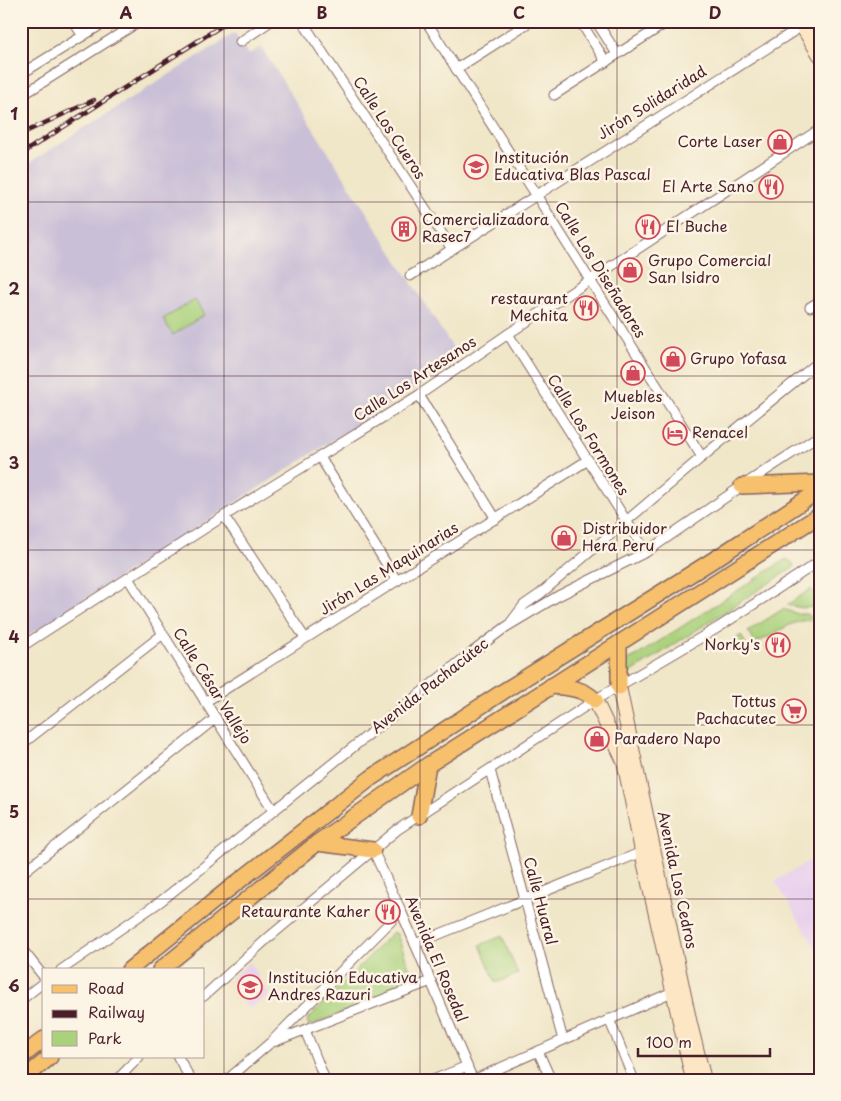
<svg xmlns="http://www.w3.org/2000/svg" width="841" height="1101" viewBox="0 0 841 1101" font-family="'Playpen Sans',sans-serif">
  <rect width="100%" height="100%" fill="#fcf5e5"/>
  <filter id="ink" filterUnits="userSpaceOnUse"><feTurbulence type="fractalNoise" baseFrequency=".02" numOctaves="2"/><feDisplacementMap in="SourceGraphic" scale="10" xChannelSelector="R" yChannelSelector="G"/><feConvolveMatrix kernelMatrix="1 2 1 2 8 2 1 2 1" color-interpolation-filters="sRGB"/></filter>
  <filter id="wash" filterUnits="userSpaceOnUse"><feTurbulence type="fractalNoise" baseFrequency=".0096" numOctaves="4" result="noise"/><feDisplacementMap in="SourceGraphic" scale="20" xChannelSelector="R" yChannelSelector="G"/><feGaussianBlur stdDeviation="1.12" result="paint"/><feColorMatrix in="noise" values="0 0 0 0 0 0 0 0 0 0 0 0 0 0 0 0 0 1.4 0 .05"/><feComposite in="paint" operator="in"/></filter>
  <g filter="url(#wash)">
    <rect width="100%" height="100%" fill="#f0e6c8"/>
    <g fill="#e9d1ed">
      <path d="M820 855V955L775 881Z"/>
      <path d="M250 962 269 995 248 1009 232 979Z"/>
    </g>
    <path fill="#c9bfd7" d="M235 33 248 55 261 47 460 359 21 640V168Z"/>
    <g fill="#aad17b" stroke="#7a7853">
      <path d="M195 300 204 315 173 335 163 319Z"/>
      <path d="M786 559 793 563 794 567 627 675 625 661 638 655Z"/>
      <path d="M811 589 820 601V606L803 608 787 605Z"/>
      <path d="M783 609 798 614H808L811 618 809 620C785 622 776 636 754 643L748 631Z"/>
      <path d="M741 635 746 645 740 651 733 653 728 644Z"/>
      <path d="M393 932 397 934 415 984 309 1026 307 1020Z"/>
      <path d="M502 936 518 974 496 983 480 945Z"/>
    </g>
  </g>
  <g filter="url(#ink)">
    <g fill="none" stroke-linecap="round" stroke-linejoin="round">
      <g stroke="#846562" stroke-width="11">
        <g id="street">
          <path d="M73 21 83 36"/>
          <path d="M302 21 452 249"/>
          <path d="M426 21 702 457"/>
          <path d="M580 21 606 62"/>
          <path d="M596 21 617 54"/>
          <path d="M240 42 271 21"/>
          <path d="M456 69 531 21"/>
          <path d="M21 74 107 21"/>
          <path d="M554 95 669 21"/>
          <path d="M21 96 140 21"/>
          <path d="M410 276 802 26"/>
          <path d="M810 307 820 301"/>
          <path d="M508 334 646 552"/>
          <path d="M419 395 496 519"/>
          <path d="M320 457 397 581"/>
          <path d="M224 516 305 638"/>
          <path d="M128 578 273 810"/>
          <path d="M511 622 524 605 540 594 702 457 820 361"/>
          <path d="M21 647 224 516 419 395 508 334 820 129"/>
          <path d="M205 702 588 460"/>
          <path d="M21 745 163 634"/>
          <path d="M490 770 563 1040"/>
          <path d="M373 850 401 911 473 1080"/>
          <path d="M21 874 216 718"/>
          <path d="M415 944 642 852"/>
          <path d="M21 948 44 977"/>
          <path d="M61 970 161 901 463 659 506 627 558 596 646 552 742 486 820 435"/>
          <path d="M204 996 268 938 397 830 595 700 719 627 820 561"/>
          <path d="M21 1000 44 982"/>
          <path d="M609 1019 634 1080"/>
          <path d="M305 1030 325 1080"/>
          <path d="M273 1042 431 981"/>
          <path d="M538 1051 551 1080"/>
          <path d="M178 1057 191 1080"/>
          <path d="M117 1080 139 1057"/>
          <path d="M227 1080 270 1043 401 911"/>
          <path d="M433 1080 467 1066"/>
          <path d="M473 1080 672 992"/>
        </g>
      </g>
      <g stroke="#846562" stroke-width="16">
        <g id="secondary">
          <path d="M799 21 820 55"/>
          <path d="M619 687 690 1024 704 1080"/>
          <path d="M595 700 624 761 644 861 693 1080"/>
        </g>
      </g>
      <g stroke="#846562" stroke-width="18">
        <g id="primary">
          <path d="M742 486 820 483"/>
          <path d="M619 643V687"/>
          <path d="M551 686C568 688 581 687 595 700"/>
          <path d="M419 816 428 765"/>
          <path d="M317 843 373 850"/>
          <path d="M129 970 225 892 371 778 504 691 718 557 820 490"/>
          <path d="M160 970 317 843 428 765 820 515"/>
          <path d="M21 1057 44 1039"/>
          <path d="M22 1080 50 1057"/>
        </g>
      </g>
      <use href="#street" stroke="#fff" stroke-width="9"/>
      <use href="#secondary" stroke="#fce6c4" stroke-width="14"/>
      <use href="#primary" stroke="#f7c06c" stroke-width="15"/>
      <g stroke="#4a1f2b" stroke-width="4.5">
        <g id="rail">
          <path d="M21 134 94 100"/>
          <path d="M21 154 229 21"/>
        </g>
      </g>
      <use href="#rail" stroke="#fcf5e5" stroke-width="2.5" stroke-dasharray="8" stroke-linecap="butt"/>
    </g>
  </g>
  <path fill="none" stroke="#4a1f2b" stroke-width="1" stroke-opacity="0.55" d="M224 21V1080M420 21V1080M617 21V1080M21 202H820M21 376H820M21 550H820M21 725H820M21 899H820"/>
  <defs>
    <g id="shop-ring" transform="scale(1.25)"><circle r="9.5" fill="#fcf5e5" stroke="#d1495b" stroke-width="1.5"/><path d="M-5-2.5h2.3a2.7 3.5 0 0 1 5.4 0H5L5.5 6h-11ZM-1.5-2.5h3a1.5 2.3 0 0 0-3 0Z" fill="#d1495b"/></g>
    <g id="school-ring" transform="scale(1.25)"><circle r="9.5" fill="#fcf5e5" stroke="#d1495b" stroke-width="1.5"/><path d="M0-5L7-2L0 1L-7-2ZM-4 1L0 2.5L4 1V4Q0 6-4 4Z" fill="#d1495b"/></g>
    <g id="restaurant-ring" transform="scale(1.25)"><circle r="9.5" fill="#fcf5e5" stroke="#d1495b" stroke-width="1.5"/><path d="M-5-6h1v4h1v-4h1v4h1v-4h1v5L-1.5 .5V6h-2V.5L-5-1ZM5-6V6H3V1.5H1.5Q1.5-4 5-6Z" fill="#d1495b"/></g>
    <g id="building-ring" transform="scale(1.25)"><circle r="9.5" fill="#fcf5e5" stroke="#d1495b" stroke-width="1.5"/><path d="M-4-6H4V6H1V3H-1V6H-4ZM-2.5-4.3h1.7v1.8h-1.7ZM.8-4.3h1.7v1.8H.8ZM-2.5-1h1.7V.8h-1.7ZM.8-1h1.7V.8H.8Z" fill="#d1495b"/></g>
    <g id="hotel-ring" transform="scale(1.25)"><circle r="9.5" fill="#fcf5e5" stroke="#d1495b" stroke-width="1.5"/><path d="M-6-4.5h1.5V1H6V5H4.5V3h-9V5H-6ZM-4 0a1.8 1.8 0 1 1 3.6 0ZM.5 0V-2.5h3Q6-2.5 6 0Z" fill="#d1495b"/></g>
    <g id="supermarket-ring" transform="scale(1.25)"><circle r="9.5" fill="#fcf5e5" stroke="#d1495b" stroke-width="1.5"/><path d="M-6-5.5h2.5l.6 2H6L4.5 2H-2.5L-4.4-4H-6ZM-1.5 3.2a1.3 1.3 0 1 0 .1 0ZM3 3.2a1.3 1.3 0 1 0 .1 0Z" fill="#d1495b"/></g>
  </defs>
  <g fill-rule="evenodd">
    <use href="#shop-ring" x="780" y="142"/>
    <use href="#school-ring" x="476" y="167"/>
    <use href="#restaurant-ring" x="771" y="187"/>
    <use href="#restaurant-ring" x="648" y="227"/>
    <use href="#building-ring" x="404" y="229"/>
    <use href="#shop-ring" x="630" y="270"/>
    <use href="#restaurant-ring" x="586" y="308"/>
    <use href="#shop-ring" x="673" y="359"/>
    <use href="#shop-ring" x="633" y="373"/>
    <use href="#hotel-ring" x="675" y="433"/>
    <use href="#shop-ring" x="564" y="538"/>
    <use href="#restaurant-ring" x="778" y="645"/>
    <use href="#supermarket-ring" x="794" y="711"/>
    <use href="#shop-ring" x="597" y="739"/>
    <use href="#restaurant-ring" x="388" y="912"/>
    <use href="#school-ring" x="250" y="987"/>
  </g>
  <g text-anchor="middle" stroke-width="5" stroke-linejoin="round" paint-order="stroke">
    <g font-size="15" fill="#4a1f2b" stroke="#fcf5e5">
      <text transform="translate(652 103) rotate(-32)" y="5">Jirón Solidaridad</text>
      <text transform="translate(389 128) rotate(57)" y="5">Calle Los Cueros</text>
      <text transform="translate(600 270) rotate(58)" y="5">Calle Los Diseñadores</text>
      <text transform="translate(415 379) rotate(-33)" y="5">Calle Los Artesanos</text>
      <text transform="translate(588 435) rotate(58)" y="5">Calle Los Formones</text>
      <text transform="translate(389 569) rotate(-32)" y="5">Jirón Las Maquinarias</text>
      <text transform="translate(212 686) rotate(58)" y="5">Calle César Vallejo</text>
      <text transform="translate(430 686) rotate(-38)" y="5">Avenida Pachacútec</text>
      <text transform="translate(677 880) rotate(78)" y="5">Avenida Los Cedros</text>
      <text transform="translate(540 901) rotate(75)" y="5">Calle Huaral</text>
      <text transform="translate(436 959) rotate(67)" y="5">Avenida El Rosedal</text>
    </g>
    <g font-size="15" fill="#4a1f2b" stroke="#fcf5e5" text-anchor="start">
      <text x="762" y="147" text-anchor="end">Corte Laser</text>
      <text x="494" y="163">Institución<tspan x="494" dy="17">Educativa Blas Pascal</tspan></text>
      <text x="754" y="192" text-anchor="end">El Arte Sano</text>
      <text x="422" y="225">Comercializadora<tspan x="422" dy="17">Rasec7</tspan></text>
      <text x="666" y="232">El Buche</text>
      <text x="648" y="266">Grupo Comercial<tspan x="648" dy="17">San Isidro</tspan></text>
      <text x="568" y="304" text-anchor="end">restaurant<tspan x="568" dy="17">Mechita</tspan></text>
      <text x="690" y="364">Grupo Yofasa</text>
      <text x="633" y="402" text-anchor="middle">Muebles<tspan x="633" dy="17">Jeison</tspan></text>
      <text x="692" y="438">Renacel</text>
      <text x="582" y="534">Distribuidor<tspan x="582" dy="17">Hera Peru</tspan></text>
      <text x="760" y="650" text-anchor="end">Norky's</text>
      <text x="776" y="707" text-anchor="end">Tottus<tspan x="776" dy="17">Pachacutec</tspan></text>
      <text x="614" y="744">Paradero Napo</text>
      <text x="370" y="917" text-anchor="end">Retaurante Kaher</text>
      <text x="268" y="983">Institución Educativa<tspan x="268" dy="17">Andres Razuri</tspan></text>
    </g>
  </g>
  <rect width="841" height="1101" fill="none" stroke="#fcf5e5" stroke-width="55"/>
  <rect x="42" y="968" width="162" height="90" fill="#fcf5e5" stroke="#b59f9b"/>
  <rect x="52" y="985" width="25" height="8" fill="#f7c06c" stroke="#b59f9b"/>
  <text x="88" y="994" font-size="15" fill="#4a1f2b">Road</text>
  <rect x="52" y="1010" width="25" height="8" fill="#4a1f2b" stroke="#b59f9b"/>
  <text x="88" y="1018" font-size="15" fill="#4a1f2b">Railway</text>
  <rect x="52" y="1031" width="25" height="15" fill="#aad17b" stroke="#b59f9b"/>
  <text x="88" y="1044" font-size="15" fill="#4a1f2b">Park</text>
  <path d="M638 1048v8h132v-8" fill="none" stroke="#4a1f2b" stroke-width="2.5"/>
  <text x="646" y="1048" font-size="15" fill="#4a1f2b" stroke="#fcf5e5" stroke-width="4" paint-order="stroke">100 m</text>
  <rect x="28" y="28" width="786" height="1046" fill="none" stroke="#4a1f2b" stroke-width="2"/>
  <g font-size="16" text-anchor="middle" font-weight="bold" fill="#4a1f2b">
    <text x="126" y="19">A</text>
    <text x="322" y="19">B</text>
    <text x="519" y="19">C</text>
    <text x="715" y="19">D</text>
    <text x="14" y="120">1</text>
    <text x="14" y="295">2</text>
    <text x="14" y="469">3</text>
    <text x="14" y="643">4</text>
    <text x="14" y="818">5</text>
    <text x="14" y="992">6</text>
  </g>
</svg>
